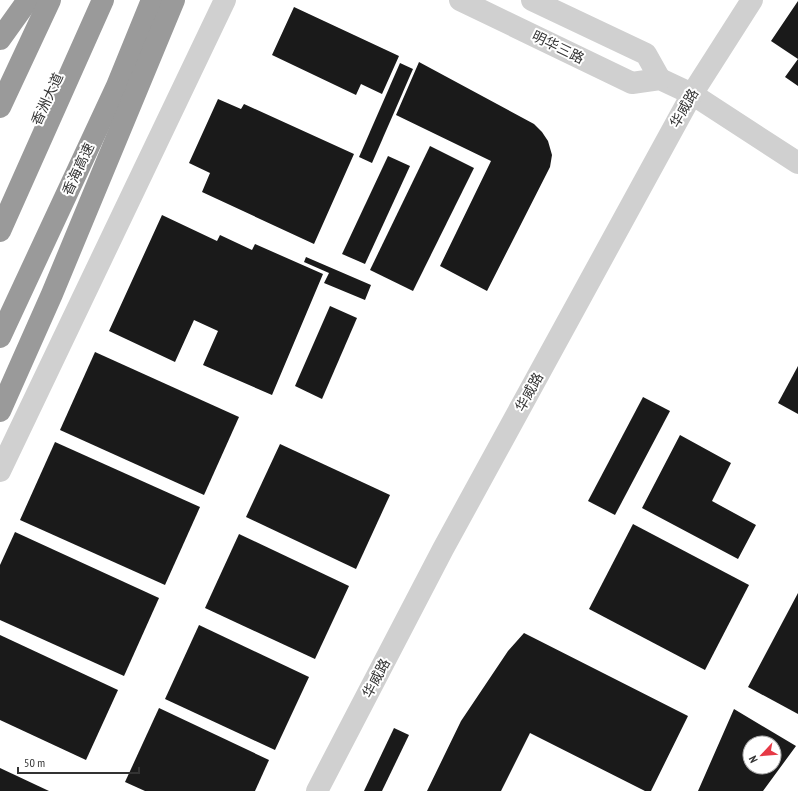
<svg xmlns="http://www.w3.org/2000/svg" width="798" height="791" viewBox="0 0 798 791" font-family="'PT Sans Narrow','Noto Sans SC',sans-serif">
  <rect width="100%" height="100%" fill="#fff"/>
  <g fill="#1a1a1a" fill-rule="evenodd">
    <path d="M798 1V86L785 77 798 59 771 41Z"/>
    <path d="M294 7 399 56 382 94 361 84 356 95 272 55Z"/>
    <path d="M419 62 534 124 542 132 548 141 552 155 550 167 487 291 440 266 491 161 396 115Z"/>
    <path d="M400 63 413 69 372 163 359 157Z"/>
    <path d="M218 99 241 109 244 104 354 154 314 244 202 192 210 173 189 163Z"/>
    <path d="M430 146 474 168 413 291 370 270Z"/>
    <path d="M388 156 410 166 365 264 342 254Z"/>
    <path d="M162 215 217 241 220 235 252 250 255 244 323 274 272 395 203 365 218 331 194 320 175 362 109 331Z"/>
    <path d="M306 257 371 285 365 300 324 283 329 273 304 262Z"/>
    <path d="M330 306 357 318 322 399 295 386Z"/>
    <path d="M95 352 239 417 204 495 60 430Z"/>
    <path d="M798 366V414L778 403Z"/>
    <path d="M643 397 670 411 615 515 588 501Z"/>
    <path d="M680 435 731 463 712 501 756 525 738 559 642 508Z"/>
    <path d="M55 442 200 507 165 585 20 520Z"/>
    <path d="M280 444 390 495 356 569 246 517Z"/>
    <path d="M633 524 749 585 705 670 589 609Z"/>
    <path d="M15 532 159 598 124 676 0 620V565Z"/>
    <path d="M239 534 349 586 315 659 205 608Z"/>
    <path d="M798 593V714L748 687Z"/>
    <path d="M199 625 309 677 275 750 165 699Z"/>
    <path d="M524 633 688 716 651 791H645L530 733 501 791H427L461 721 508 651Z"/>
    <path d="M0 635 118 690 86 760 0 720Z"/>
    <path d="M159 708 269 760 255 791H145L125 782Z"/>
    <path d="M734 709 796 746 763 791H698ZM750 743H774V767H750Z"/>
    <path d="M394 728 409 735 382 791H364Z"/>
    <path d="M0 768 49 791H0Z"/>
  </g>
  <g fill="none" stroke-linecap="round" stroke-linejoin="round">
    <g stroke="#d0d0d0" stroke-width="22">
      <path d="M460 0 632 83 660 79 692 94 798 163"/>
      <path d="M532 0 646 54 660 79"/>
      <path d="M0 471 225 0"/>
      <path d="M317 791 443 549 692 94 752 0"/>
    </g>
    <g stroke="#9a9a9a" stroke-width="22">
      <path d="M0 39 28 0"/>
      <path d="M0 107 50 0"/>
      <path d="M0 231 103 0"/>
      <path d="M0 337 117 86 152 0"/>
      <path d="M0 411 52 294 174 0"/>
    </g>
  </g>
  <g text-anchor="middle" stroke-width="4" stroke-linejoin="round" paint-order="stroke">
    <g font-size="14" fill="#333" stroke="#fff">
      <text transform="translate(558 47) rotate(26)" y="5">明华三路</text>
      <text transform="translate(47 99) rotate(-65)" y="5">香洲大道</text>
      <text transform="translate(684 108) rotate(-60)" y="5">华威路</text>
      <text transform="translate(78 169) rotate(-65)" y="5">香海高速</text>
      <text transform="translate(529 392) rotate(-61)" y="5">华威路</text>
      <text transform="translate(376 678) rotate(-62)" y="5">华威路</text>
    </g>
  </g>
  <g transform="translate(762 755) rotate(244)"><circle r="19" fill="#ffffff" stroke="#adadad"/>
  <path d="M0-3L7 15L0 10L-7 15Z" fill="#e63946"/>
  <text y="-6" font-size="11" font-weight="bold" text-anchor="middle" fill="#333333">N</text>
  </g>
  <path d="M18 767v6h121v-6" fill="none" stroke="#333333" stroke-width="2"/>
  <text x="24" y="767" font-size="12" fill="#333333" stroke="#ffffff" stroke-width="3" paint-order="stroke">50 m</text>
</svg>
